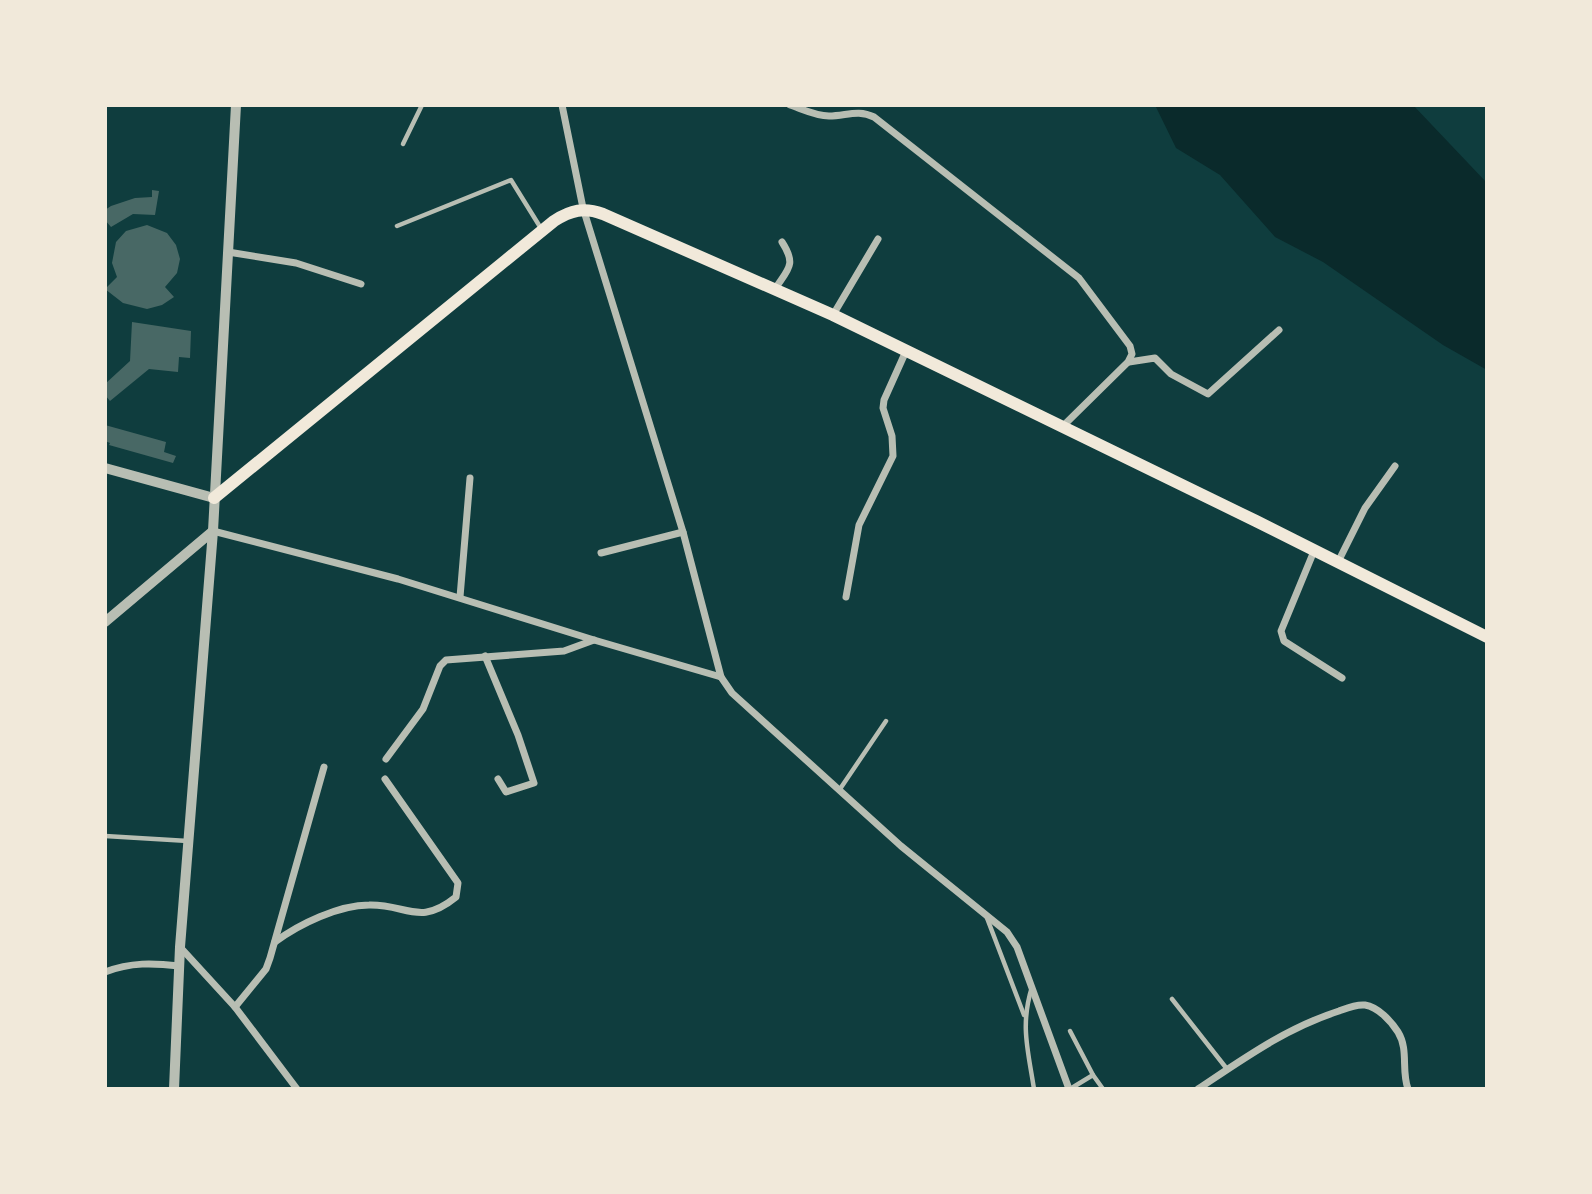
<svg xmlns="http://www.w3.org/2000/svg" width="1592" height="1194" viewBox="0 0 1592 1194" font-family="'Noto Sans',sans-serif">
  <rect width="100%" height="100%" fill="#0f3d3e"/>
  <path fill="#0a2a2b" d="M1155 105H1413L1487 183V370L1443 345 1323 262 1275 237 1220 175 1176 148Z"/>
  <g fill="#486865">
    <path d="M152 190 159 191 155 215 133 214 111 227 105 220V210L111 206 135 198 152 197Z"/>
    <path d="M147 225 167 233 176 245 180 259 177 273 165 287 174 297 162 305 147 309 123 303 105 289 117 277 112 263 116 242 126 231Z"/>
    <path d="M132 322 191 331 190 358 179 357 178 372 149 369 110 401 105 395V384L130 361Z"/>
    <path d="M105 425 166 442 164 452 176 456 173 463 109 445 110 443 105 441Z"/>
  </g>
  <g fill="none" stroke-linecap="round" stroke-linejoin="round">
    <g stroke="#b8beb3" stroke-width="4.5">
      <path d="M403 144 422 105"/>
      <path d="M397 226 511 180 542 230"/>
      <path d="M840 789 886 721"/>
      <path d="M105 836 188 841"/>
      <path d="M987 918 1024 1015"/>
      <path d="M1032 987C1020 1025 1028 1050 1034 1089"/>
      <path d="M1172 999 1227 1069"/>
      <path d="M1070 1031 1093 1075"/>
      <path d="M1070 1089 1093 1075 1103 1089"/>
    </g>
    <g stroke="#b8beb3" stroke-width="7">
      <path d="M562 105 583 208 683 532 721 677"/>
      <path d="M790 105C802 109 816 116 829 116 846 116 858 109 874 117L1079 278 1130 346 1132 354 1128 362 1062 427"/>
      <path d="M228 252 296 263 361 284"/>
      <path d="M775 289C788 269 797 265 782 242"/>
      <path d="M833 315 878 239"/>
      <path d="M1129 362 1155 358 1171 374 1208 394 1279 330"/>
      <path d="M213 531 398 579 594 640 721 677 732 693 901 846 1007 932 1017 947 1069 1089"/>
      <path d="M1314 551 1281 631 1284 641 1342 678"/>
      <path d="M601 553 683 532"/>
      <path d="M1338 562 1365 508 1395 466"/>
      <path d="M460 597 470 478"/>
      <path d="M846 597 859 525 893 456 892 436 883 408 884 400 906 351"/>
      <path d="M485 656 518 735 534 783 506 792 498 779"/>
      <path d="M386 759 423 709 440 666 446 660 564 651 594 640"/>
      <path d="M275 942C299 924 339 905 369 905 407 904 419 927 456 897L458 883 385 779"/>
      <path d="M180 947 235 1007 297 1089"/>
      <path d="M105 972C131 962 153 963 180 966"/>
      <path d="M235 1007 266 969 270 958 324 767"/>
      <path d="M1198 1089C1243 1059 1286 1028 1339 1011 1347 1008 1356 1004 1365 1005 1378 1007 1391 1021 1398 1032 1409 1050 1401 1070 1408 1089"/>
    </g>
    <g stroke="#b8beb3" stroke-width="10">
      <path d="M105 468 214 498"/>
      <path d="M105 622 213 531"/>
      <path d="M174 1089 180 947 213 531 236 105"/>
    </g>
    <path stroke="#f1e9da" stroke-width="12" d="M214 498 554 221C571 210 584 207 603 214L833 315 1256 521 1487 637"/>
  </g>
  <rect width="1592" height="1194" fill="none" stroke="#f1e9da" stroke-width="214"/>
</svg>
